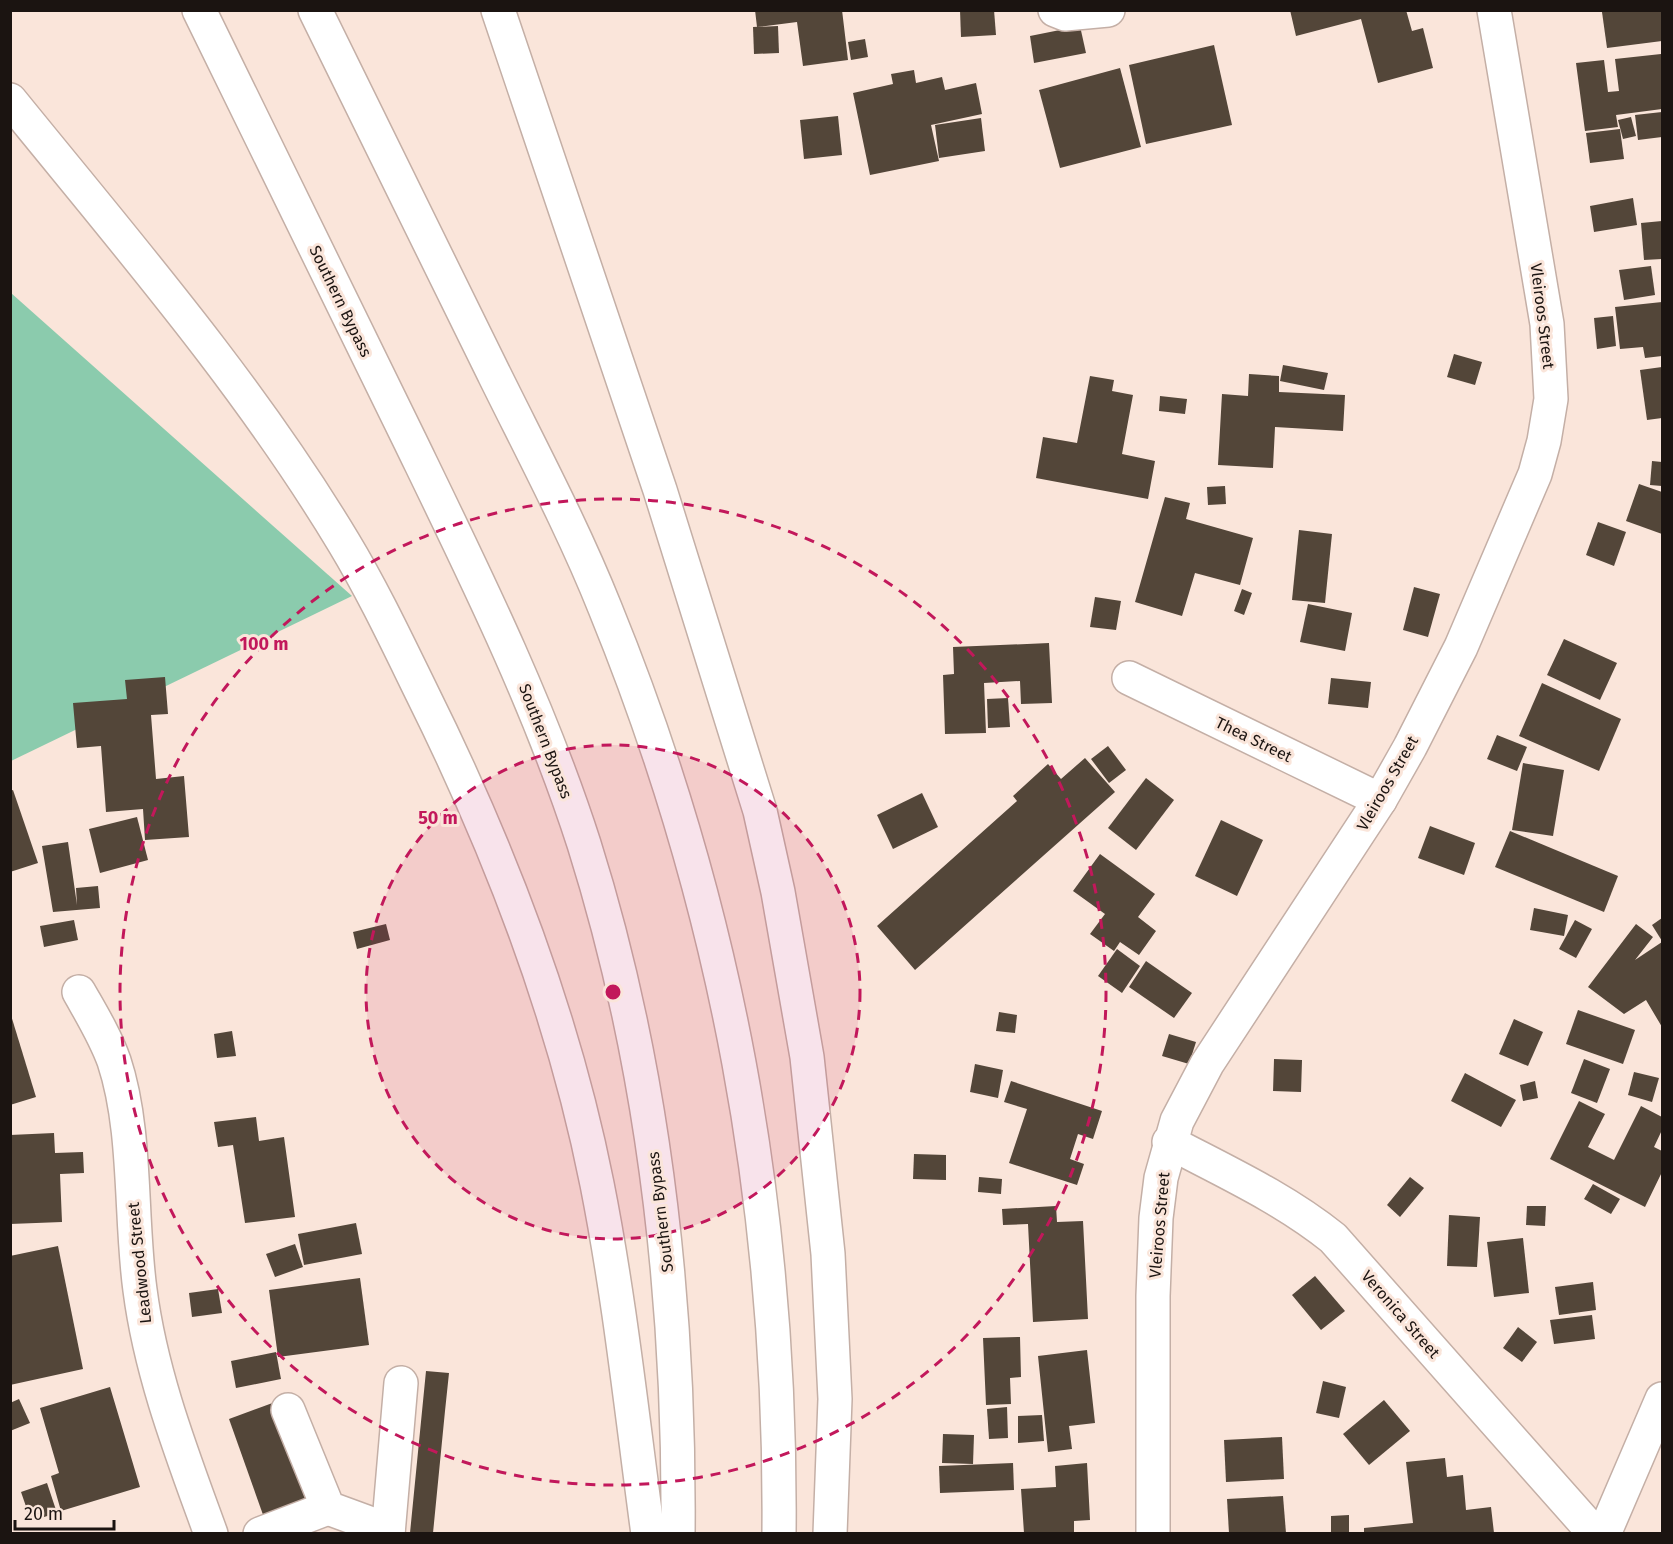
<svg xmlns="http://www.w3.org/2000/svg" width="1673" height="1544" viewBox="0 0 1673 1544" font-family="'Fira Sans',sans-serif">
  <rect width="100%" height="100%" fill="#fae5da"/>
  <path fill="#8bcbad" d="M11 293 352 596 11 761Z"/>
  <g fill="#534639">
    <path d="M755 10H842L848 60 803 66 797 22 757 27Z"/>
    <path d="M960 10H994L996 35 961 37Z"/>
    <path d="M1290 10H1406L1412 31 1423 28 1433 68 1378 83 1361 19 1296 36Z"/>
    <path d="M1616 10H1662V41L1607 48 1602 12Z"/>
    <path d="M778 26 779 53 754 54 753 27Z"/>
    <path d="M1080 26 1086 53 1034 63 1030 36Z"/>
    <path d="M865 39 868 57 851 60 848 42Z"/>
    <path d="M1214 45 1232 125 1146 144 1129 65Z"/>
    <path d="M1661 54 1662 109 1616 115 1618 127 1585 131 1576 63 1604 60 1608 92 1619 91 1615 59Z"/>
    <path d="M1120 68 1141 147 1060 168 1039 90Z"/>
    <path d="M914 70 916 83 942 77 945 90 976 83 982 114 931 125 939 161 870 175 853 93 893 84 891 74Z"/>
    <path d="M1662 112V137L1638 140 1635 115Z"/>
    <path d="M838 116 842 155 804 159 800 120Z"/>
    <path d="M1631 117 1636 136 1623 139 1618 120Z"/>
    <path d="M981 118 985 151 939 158 935 125Z"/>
    <path d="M1620 129 1624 159 1590 163 1586 133Z"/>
    <path d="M1633 198 1637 225 1594 232 1590 206Z"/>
    <path d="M1662 221V259L1644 260 1641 223Z"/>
    <path d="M1651 266 1655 295 1624 300 1619 270Z"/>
    <path d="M1662 302V356L1645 358 1643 347 1620 349 1615 307Z"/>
    <path d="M1613 316 1616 346 1597 349 1594 318Z"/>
    <path d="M1454 354 1482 362 1475 385 1447 377Z"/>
    <path d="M1283 365 1328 373 1324 390 1280 381Z"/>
    <path d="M1662 367V418L1647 420 1640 370Z"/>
    <path d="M1249 374 1279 376V392L1345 395 1343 431 1275 427 1273 468 1218 465 1222 394 1248 396Z"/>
    <path d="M1090 376 1114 380 1112 391 1133 395 1122 454 1155 461 1148 499 1036 478 1043 437 1077 443Z"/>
    <path d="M1160 396 1187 399 1185 414 1159 411Z"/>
    <path d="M1652 461 1662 462V486L1650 485Z"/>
    <path d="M1639 484 1662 492V534L1626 521Z"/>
    <path d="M1225 486 1226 504 1208 505 1207 487Z"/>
    <path d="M1165 497 1190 503 1186 519 1253 538 1240 585 1195 573 1182 616 1135 602Z"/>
    <path d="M1598 522 1626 532 1614 566 1586 555Z"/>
    <path d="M1299 530 1332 534 1325 603 1292 600Z"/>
    <path d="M1414 587 1440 594 1428 637 1403 630Z"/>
    <path d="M1242 589 1252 593 1244 615 1234 611Z"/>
    <path d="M1095 597 1121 601 1116 630 1090 627Z"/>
    <path d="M1308 604 1352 613 1345 651 1300 642Z"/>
    <path d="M1564 639 1617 663 1600 700 1547 675Z"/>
    <path d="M1049 643 1052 703 1021 704 1020 681 984 683 986 733 945 734 943 675 954 674 953 647Z"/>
    <path d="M165 677 168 714 151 715 156 779 184 776 189 837 145 840 143 809 106 812 101 746 77 748 73 703 127 699 125 680Z"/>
    <path d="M1331 678 1371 682 1368 708 1328 704Z"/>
    <path d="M1542 683 1621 719 1599 771 1519 736Z"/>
    <path d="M1008 698 1010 727 988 728 987 699Z"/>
    <path d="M1497 735 1527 747 1517 771 1487 759Z"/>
    <path d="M1108 746 1126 770 1109 783 1091 759Z"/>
    <path d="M1085 758 1115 792 915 970 877 926 1017 801 1013 796 1048 764 1061 779Z"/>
    <path d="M1523 763 1564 770 1553 836 1512 830Z"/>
    <path d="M1146 778 1174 800 1136 850 1108 828Z"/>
    <path d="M13 790 38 863 10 872V791Z"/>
    <path d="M922 793 938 827 893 849 877 815Z"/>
    <path d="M137 817 148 860 100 873 89 829Z"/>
    <path d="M1221 820 1263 840 1237 896 1195 876Z"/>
    <path d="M1430 826 1475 843 1464 875 1418 858Z"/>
    <path d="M1510 831 1618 876 1604 912 1495 867Z"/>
    <path d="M68 842 77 905 76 888 98 886 100 908 53 912 42 846Z"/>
    <path d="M1100 854 1155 894 1138 917 1156 931 1139 955 1120 942 1114 951 1090 934 1105 914 1073 891Z"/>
    <path d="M1534 908 1568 915 1564 936 1530 930Z"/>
    <path d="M1662 918V941L1652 925Z"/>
    <path d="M74 920 78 940 44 947 40 926Z"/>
    <path d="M1575 920 1592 929 1576 958 1559 949Z"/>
    <path d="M386 924 390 940 357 949 353 932Z"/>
    <path d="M1636 924 1653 937 1635 960 1662 942V1027L1646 1000 1624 1014 1588 987Z"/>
    <path d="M1117 949 1140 966 1122 993 1098 976Z"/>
    <path d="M1146 961 1192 993 1174 1018 1129 987Z"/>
    <path d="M1578 1010 1635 1030 1623 1064 1566 1044Z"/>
    <path d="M10 1012 36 1097 10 1105Z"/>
    <path d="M999 1012 1017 1015 1015 1033 996 1031Z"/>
    <path d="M1514 1019 1543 1032 1528 1066 1499 1054Z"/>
    <path d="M232 1031 236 1056 217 1058 214 1034Z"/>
    <path d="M1169 1034 1196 1042 1189 1064 1162 1056Z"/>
    <path d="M1274 1059 1302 1060 1301 1092 1273 1091Z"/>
    <path d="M1584 1059 1610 1069 1597 1103 1571 1093Z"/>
    <path d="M975 1064 1003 1070 998 1098 970 1092Z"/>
    <path d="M1634 1072 1659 1078 1652 1102 1628 1095Z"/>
    <path d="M1465 1073 1516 1100 1501 1127 1451 1101Z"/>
    <path d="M1011 1081 1102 1111 1093 1139 1078 1134 1070 1159 1084 1164 1077 1185 1009 1163 1027 1109 1004 1102Z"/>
    <path d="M1535 1081 1538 1098 1523 1101 1520 1085Z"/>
    <path d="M1579 1101 1605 1114 1588 1147 1614 1160 1641 1106 1662 1117V1130L1654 1147 1662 1151V1172L1645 1207 1550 1159Z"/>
    <path d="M256 1117 259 1141 284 1137 295 1217 245 1223 233 1145 218 1147 214 1122Z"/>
    <path d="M54 1133 55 1153 83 1152 84 1173 60 1174 62 1222 10 1224V1135Z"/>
    <path d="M914 1154 946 1155V1180L913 1179Z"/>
    <path d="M979 1177 1002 1179 1001 1194 978 1192Z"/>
    <path d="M1410 1177 1424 1188 1400 1217 1387 1205Z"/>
    <path d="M1593 1184 1620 1199 1611 1214 1584 1199Z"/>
    <path d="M1056 1206 1057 1222 1083 1221 1088 1319 1033 1322 1028 1224 1003 1225 1002 1209Z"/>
    <path d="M1527 1206H1546L1545 1226 1526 1225Z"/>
    <path d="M1449 1215 1480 1217 1477 1267 1447 1266Z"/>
    <path d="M356 1223 362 1254 304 1265 298 1234Z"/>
    <path d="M1523 1238 1529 1293 1494 1297 1487 1242Z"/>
    <path d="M295 1244 303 1267 275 1277 266 1254Z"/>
    <path d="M58 1246 83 1369 10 1385V1256Z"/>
    <path d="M1315 1276 1345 1311 1321 1330 1292 1295Z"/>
    <path d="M360 1278 369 1345 278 1357 269 1290Z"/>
    <path d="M1593 1282 1596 1310 1559 1315 1555 1287Z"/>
    <path d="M218 1289 222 1313 192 1317 189 1293Z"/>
    <path d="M1592 1315 1595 1339 1554 1344 1550 1320Z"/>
    <path d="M1518 1327 1537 1342 1522 1362 1503 1348Z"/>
    <path d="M1020 1337 1021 1377 1010 1378 1011 1404 986 1405 983 1338Z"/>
    <path d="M1087 1350 1095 1423 1069 1426 1072 1449 1048 1452 1038 1356Z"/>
    <path d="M276 1352 281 1379 236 1388 231 1361Z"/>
    <path d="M426 1371 449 1373 445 1411 433 1533H410Z"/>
    <path d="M1323 1381 1346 1387 1339 1418 1316 1413Z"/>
    <path d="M110 1387 140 1487 61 1511 51 1476 59 1473 40 1408Z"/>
    <path d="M19 1399 30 1423 10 1431V1403Z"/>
    <path d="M1384 1400 1410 1431 1369 1465 1343 1434Z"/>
    <path d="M278 1401 316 1507 267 1526 229 1419Z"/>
    <path d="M1007 1407 1008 1438 989 1439 987 1409Z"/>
    <path d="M1042 1415 1044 1441 1018 1443V1416Z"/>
    <path d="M943 1434 974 1435 973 1464 942 1463Z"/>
    <path d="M1282 1437 1284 1479 1226 1482 1224 1440Z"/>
    <path d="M1445 1458 1447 1477 1463 1475 1466 1510 1491 1507 1494 1533H1364V1528L1413 1523 1406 1462Z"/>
    <path d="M1013 1463 1014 1490 940 1493 939 1466Z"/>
    <path d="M1087 1463 1090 1520 1074 1521V1533H1024L1021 1489 1056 1487 1055 1466Z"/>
    <path d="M47 1483 57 1513 31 1521 21 1492Z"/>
    <path d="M1283 1496 1286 1533H1229L1227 1499Z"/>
    <path d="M1349 1515V1533H1331V1516Z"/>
  </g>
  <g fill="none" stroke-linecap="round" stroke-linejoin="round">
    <g stroke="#c4afa6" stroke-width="36">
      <g id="minor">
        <path d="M1055 10 1065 14 1108 10"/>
        <path d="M1129 678 1380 800"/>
        <path d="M79 992C92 1015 105 1036 114 1061 137 1130 130 1218 140 1290 151 1375 182 1454 211 1534"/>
        <path d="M1169 1142C1226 1172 1283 1198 1333 1238L1595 1534"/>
        <path d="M288 1410 328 1508 388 1530"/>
        <path d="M260 1534 328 1508"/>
        <path d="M388 1534 401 1383"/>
        <path d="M1153 1534V1296L1156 1218 1161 1178 1177 1121 1207 1064 1380 800 1410 747 1461 647 1535 474 1544 441 1551 399 1547 324 1494 10"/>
        <path d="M1604 1534 1662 1399"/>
      </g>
    </g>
    <g stroke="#c4afa6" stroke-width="36">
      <g id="highway">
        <path d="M199 10C269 154 339 298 410 441 474 573 539 704 584 844 654 1066 680 1302 678 1534"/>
        <path d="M315 10C374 132 434 253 494 374 532 451 573 528 605 608 727 907 782 1212 779 1534"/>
        <path d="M498 10 660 490 760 811 778 892 807 1057 828 1254 835 1399 830 1534"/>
        <path d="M10 100C126 243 249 385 344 543 373 591 397 642 422 693 499 848 563 1013 597 1184 620 1300 632 1416 648 1534"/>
      </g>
    </g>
    <use href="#minor" stroke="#fff" stroke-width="33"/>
    <use href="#highway" stroke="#fff" stroke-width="33"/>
  </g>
  <circle cx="613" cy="992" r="247" fill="#c2185b" fill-opacity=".12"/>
  <g fill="none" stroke="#c2185b" stroke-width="3" stroke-dasharray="10 8">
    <circle cx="613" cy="992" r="247"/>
    <circle cx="613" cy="992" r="493"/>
  </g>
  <g text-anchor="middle" stroke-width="6" stroke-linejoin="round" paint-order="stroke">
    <g font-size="16" fill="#1b1411" stroke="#fae5da">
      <text transform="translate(341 301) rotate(64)" y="6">Southern Bypass</text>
      <text transform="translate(1543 316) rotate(83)" y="6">Vleiroos Street</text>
      <text transform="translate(1254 739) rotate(26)" y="6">Thea Street</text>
      <text transform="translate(546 741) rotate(69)" y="6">Southern Bypass</text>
      <text transform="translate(1387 783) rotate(-60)" y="6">Vleiroos Street</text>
      <text transform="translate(660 1212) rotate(-97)" y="6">Southern Bypass</text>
      <text transform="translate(1159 1225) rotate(-85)" y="6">Vleiroos Street</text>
      <text transform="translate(139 1263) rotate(-96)" y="6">Leadwood Street</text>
      <text transform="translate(1401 1314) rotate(49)" y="6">Veronica Street</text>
    </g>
  </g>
  <circle cx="613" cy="992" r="9" fill="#c2185b" stroke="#fae5da" stroke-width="3"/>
  <g font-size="18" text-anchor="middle" font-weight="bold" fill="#c2185b" stroke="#fae5da" stroke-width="6" stroke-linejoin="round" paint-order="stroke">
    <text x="264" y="650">100 m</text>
    <text x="438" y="824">50 m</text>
  </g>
  <rect width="1673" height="1544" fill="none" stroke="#1b1411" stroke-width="24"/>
  <path d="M15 1520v9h99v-9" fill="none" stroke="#1b1411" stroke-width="3"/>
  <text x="24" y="1520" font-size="18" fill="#1b1411" stroke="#fae5da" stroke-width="4.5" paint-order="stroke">20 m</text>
</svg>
